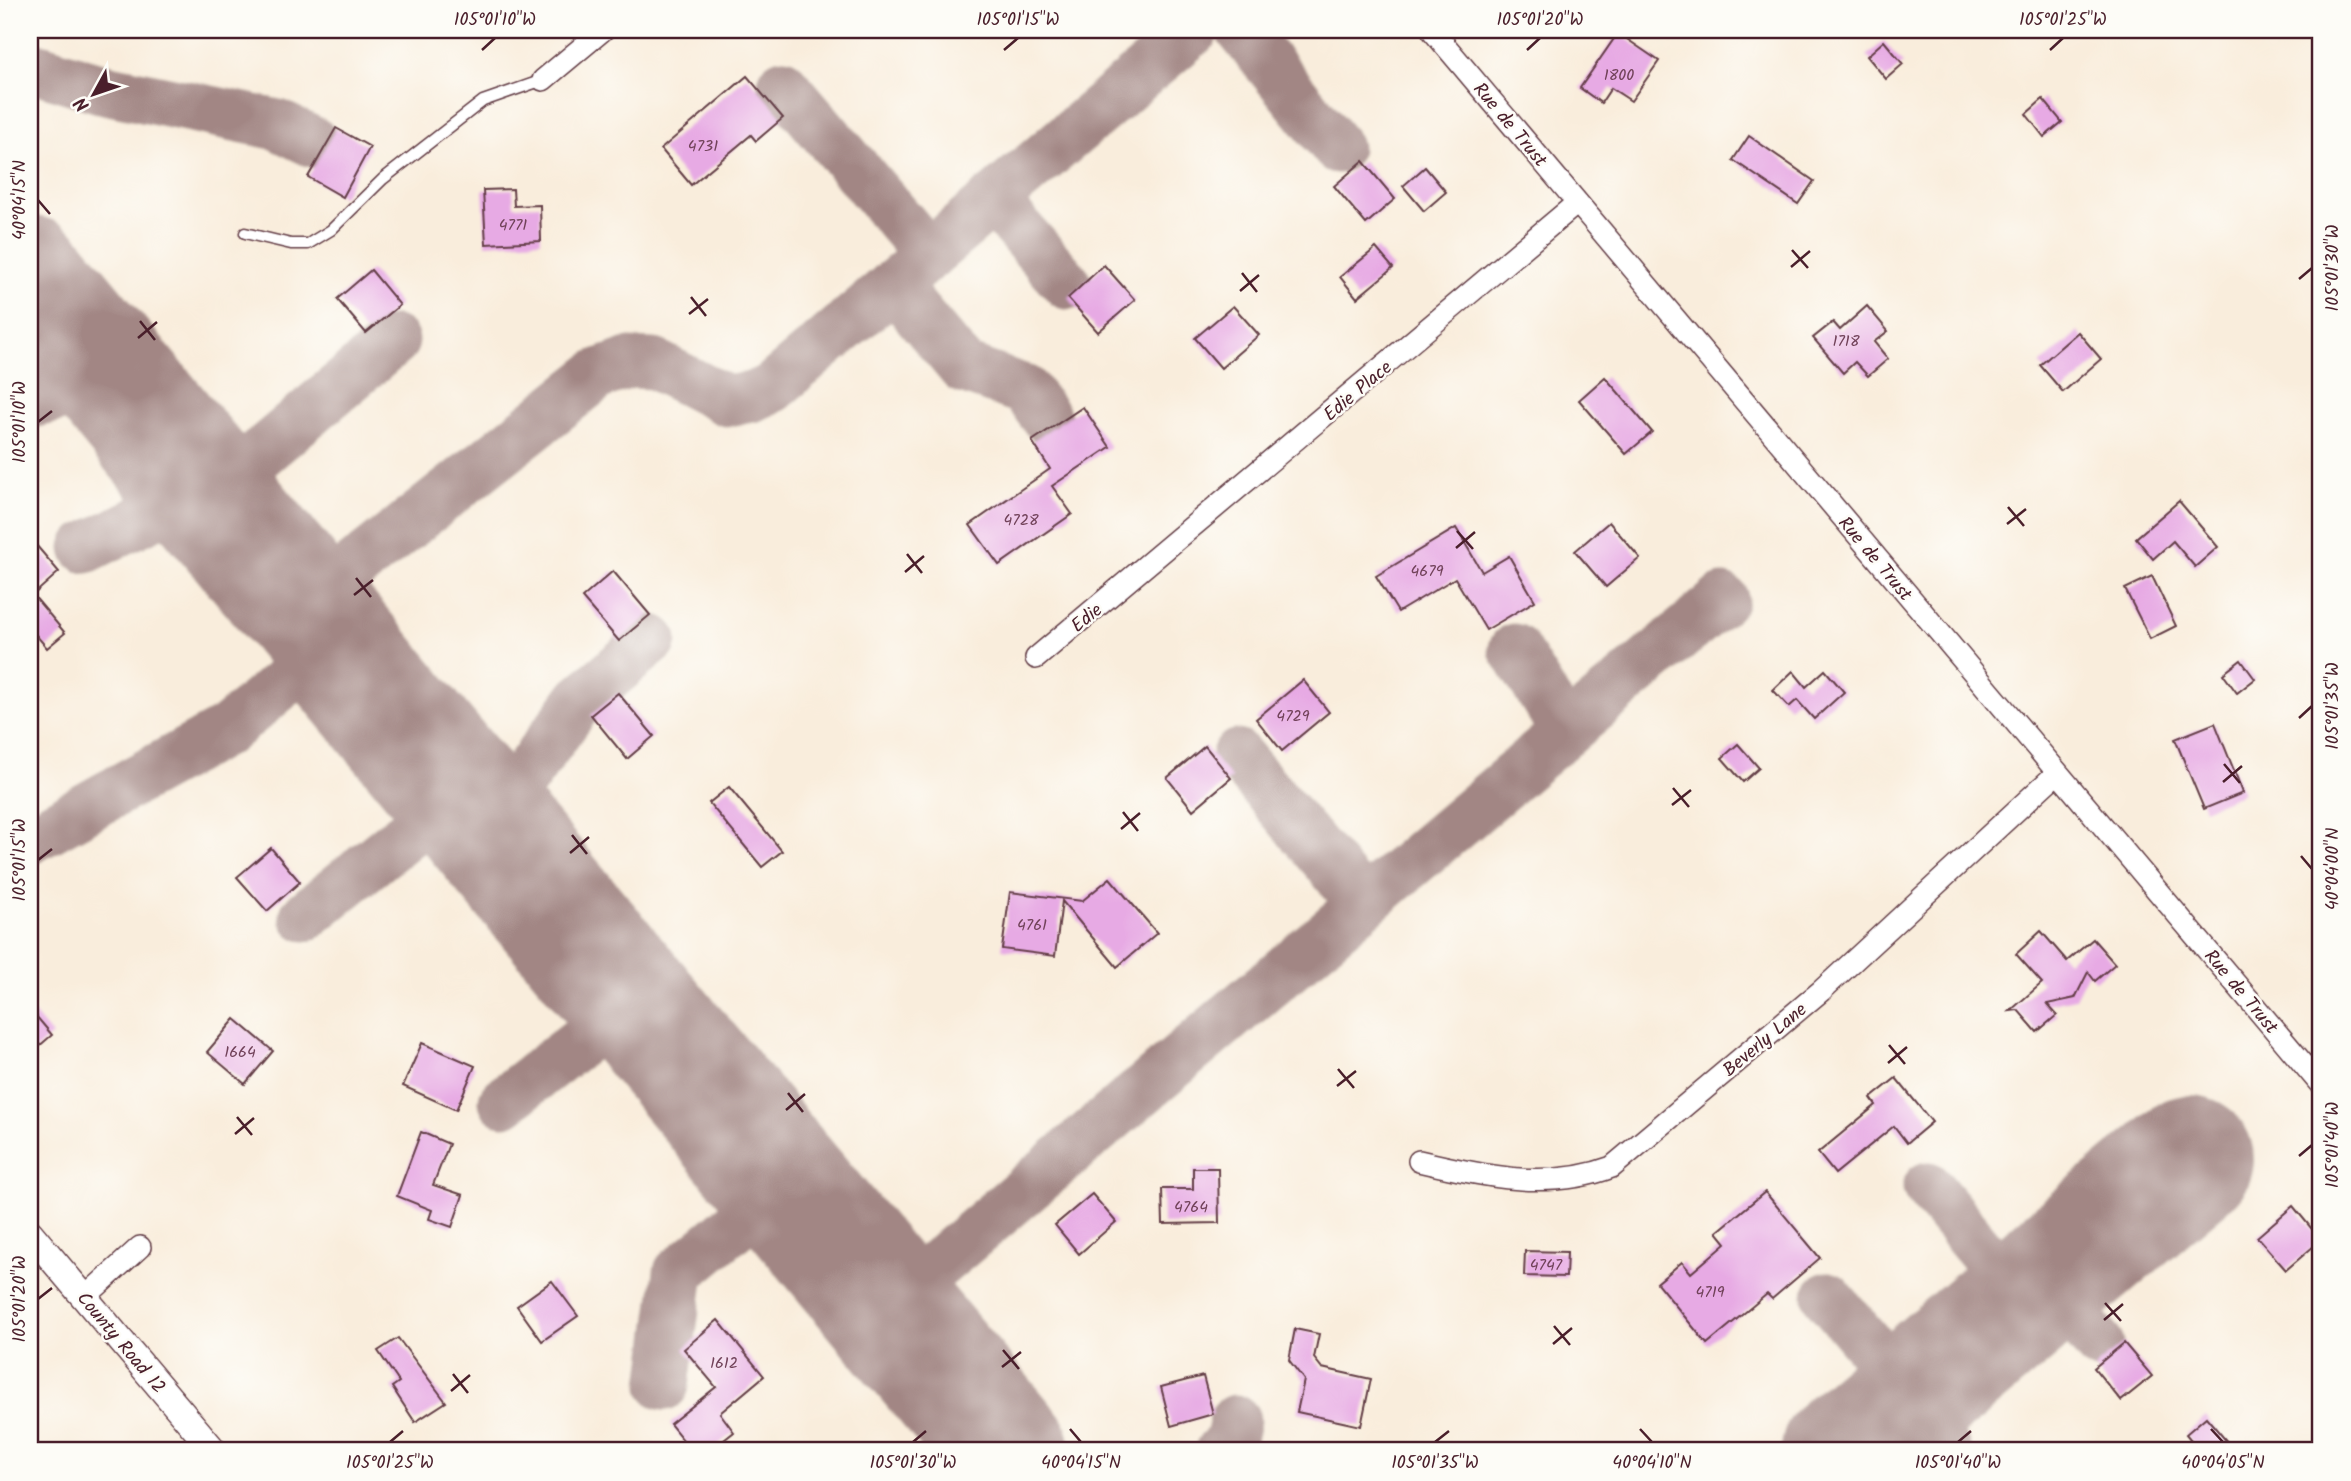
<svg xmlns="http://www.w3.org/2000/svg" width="2351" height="1481" viewBox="0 0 2351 1481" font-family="Kalam,sans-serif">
  <rect width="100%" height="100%" fill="#fdfcf7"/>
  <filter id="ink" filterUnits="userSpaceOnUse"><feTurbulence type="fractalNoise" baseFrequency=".0143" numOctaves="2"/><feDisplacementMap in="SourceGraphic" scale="14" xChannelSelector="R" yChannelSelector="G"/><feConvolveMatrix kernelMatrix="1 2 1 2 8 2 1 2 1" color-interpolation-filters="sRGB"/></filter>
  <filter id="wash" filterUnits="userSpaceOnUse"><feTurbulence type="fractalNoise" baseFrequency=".00686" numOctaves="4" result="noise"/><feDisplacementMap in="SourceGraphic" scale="28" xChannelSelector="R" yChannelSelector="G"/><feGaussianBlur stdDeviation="1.57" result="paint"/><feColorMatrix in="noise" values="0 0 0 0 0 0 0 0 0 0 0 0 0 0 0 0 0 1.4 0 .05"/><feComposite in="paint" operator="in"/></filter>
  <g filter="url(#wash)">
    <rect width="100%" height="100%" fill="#f9eddc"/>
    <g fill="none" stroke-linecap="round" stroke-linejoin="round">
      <g stroke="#a28684" stroke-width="51">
        <path d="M1241 30 1337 148"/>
        <path d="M30 66 100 88 278 125 313 142"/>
        <path d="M783 84 929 255"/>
        <path d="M993 200 1067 284"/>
        <path d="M893 285 963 368 1025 390 1046 418"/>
        <path d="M30 403 116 384"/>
        <path d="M210 496 394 341"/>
        <path d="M86 548 204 489"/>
        <path d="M303 608 599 374 629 363 654 364 727 401 752 397 772 388 1194 30"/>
        <path d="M1514 649 1566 732"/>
        <path d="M1237 755 1363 904"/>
        <path d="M487 828 579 701 652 640"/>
        <path d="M30 839 227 730 332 642"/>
        <path d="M305 916 457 793"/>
        <path d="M504 1101 631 1002"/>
        <path d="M1928 1187 2023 1301"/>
        <path d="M2045 1282 2099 1345"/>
        <path d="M1828 1297 1911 1395"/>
        <path d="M887 1307 1723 599"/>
        <path d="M664 1385 679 1272 784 1185"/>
        <path d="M1900 1404 1946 1451"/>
        <path d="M1220 1451 1230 1443 1235 1420"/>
      </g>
      <g stroke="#a28684" stroke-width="128">
        <path d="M30 280 1007 1451"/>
        <path d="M1845 1451 2190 1159"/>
      </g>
    </g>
    <g id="blocks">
      <g fill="#e7aae4">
        <path d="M1618 33 1659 61 1631 101 1611 88 1601 103 1580 88Z"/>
        <path d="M1884 41 1903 64 1886 79 1867 56Z"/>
        <path d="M747 76 783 118 756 141 751 135 691 185 661 149Z"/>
        <path d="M2043 99 2062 122 2044 137 2026 114Z"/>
        <path d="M336 128 370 147 343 197 308 177Z"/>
        <path d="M1749 136 1814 181 1798 204 1733 160Z"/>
        <path d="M1363 161 1395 199 1366 224 1334 186Z"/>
        <path d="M1425 167 1446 192 1424 211 1403 186Z"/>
        <path d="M513 189 514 206 540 205 541 241 486 244 483 190Z"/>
        <path d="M1376 248 1393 268 1357 298 1340 277Z"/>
        <path d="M1104 265 1135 300 1098 332 1068 298Z"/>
        <path d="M371 270 400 305 366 333 337 299Z"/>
        <path d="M1233 306 1259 335 1221 368 1195 338Z"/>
        <path d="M1867 306 1888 331 1874 342 1888 359 1868 376 1855 362 1843 373 1813 338 1833 322 1840 330Z"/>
        <path d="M2078 332 2101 359 2063 392 2040 365Z"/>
        <path d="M1605 377 1652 432 1626 454 1579 400Z"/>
        <path d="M1083 407 1110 447 1052 486 1072 514 999 565 970 525 1050 469 1032 441Z"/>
        <path d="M2179 501 2218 547 2195 567 2173 541 2153 559 2136 538Z"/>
        <path d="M1609 522 1640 558 1606 587 1575 551Z"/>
        <path d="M1456 528 1482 572 1509 556 1535 601 1486 630 1455 578 1398 612 1376 576Z"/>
        <path d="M30 538 59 572 33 595 65 633 47 648 30 628Z"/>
        <path d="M613 571 650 615 619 641 582 598Z"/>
        <path d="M2152 576 2176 626 2150 639 2125 589Z"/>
        <path d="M2241 660 2255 679 2237 693 2223 674Z"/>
        <path d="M1825 670 1844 692 1814 719 1797 700 1789 707 1773 690 1793 671 1806 687Z"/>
        <path d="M1303 680 1329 712 1282 751 1256 719Z"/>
        <path d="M618 693 654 736 627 759 591 715Z"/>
        <path d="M2215 723 2243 793 2204 809 2175 739Z"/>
        <path d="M1738 744 1759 768 1743 782 1722 758Z"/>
        <path d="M1205 746 1231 778 1193 810 1167 778Z"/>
        <path d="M729 787 782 851 762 867 709 803Z"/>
        <path d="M271 848 300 882 267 911 237 877Z"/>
        <path d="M1110 878 1157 933 1117 967 1062 901 1055 956 1002 949 1010 892 1082 901Z"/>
        <path d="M2041 931 2067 961 2093 939 2115 964 2095 981 2088 972 2075 998 2047 1004 2057 1015 2037 1032 2018 1010 2010 1011 2042 983 2016 954Z"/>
        <path d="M30 1009 52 1035 30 1054Z"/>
        <path d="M235 1019 273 1051 245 1084 207 1052Z"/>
        <path d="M422 1043 475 1066 456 1110 403 1086Z"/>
        <path d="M1896 1078 1932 1122 1907 1143 1894 1126 1835 1174 1818 1153 1876 1105 1871 1098Z"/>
        <path d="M421 1132 449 1144 433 1185 463 1195 452 1227 429 1219 432 1210 397 1196Z"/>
        <path d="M1193 1168H1218L1219 1223 1163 1224 1162 1189H1193Z"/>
        <path d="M1765 1192 1820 1258 1772 1299 1767 1294 1707 1344 1657 1283 1682 1262 1691 1273 1726 1243 1717 1232Z"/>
        <path d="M1092 1194 1116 1222 1079 1254 1055 1225Z"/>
        <path d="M2293 1206 2321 1240 2286 1270 2257 1237Z"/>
        <path d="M1525 1251 1567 1252 1566 1277 1524 1276Z"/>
        <path d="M552 1281 578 1316 542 1341 517 1306Z"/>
        <path d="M718 1320 764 1376 720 1413 734 1432 710 1451H692L670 1424 716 1387 684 1349Z"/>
        <path d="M1295 1329 1319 1334 1314 1358 1322 1368 1371 1379 1361 1426 1297 1412 1304 1380 1289 1360Z"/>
        <path d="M398 1338 446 1402 415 1422 392 1387 399 1382 378 1351Z"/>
        <path d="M2124 1343 2152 1376 2121 1401 2094 1368Z"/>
        <path d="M1203 1376 1213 1414 1171 1426 1161 1387Z"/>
        <path d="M2206 1417 2235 1451H2200L2186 1434Z"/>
      </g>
    </g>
  </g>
  <g filter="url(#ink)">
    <use href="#blocks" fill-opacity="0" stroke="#643e46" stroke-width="2"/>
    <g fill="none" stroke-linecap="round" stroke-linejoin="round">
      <g stroke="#643e46" stroke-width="13">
        <path id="service" d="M245 233 291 244H308L331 230 383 179 483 101 543 80"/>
      </g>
      <g stroke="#643e46" stroke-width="24">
        <g id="minor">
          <path d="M1432 30 2321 1085"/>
          <path d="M543 80 603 30"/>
          <path d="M1036 658 1577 203"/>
          <path d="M1419 1161C1482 1176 1549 1191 1612 1167L1821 991 2057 773"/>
          <path d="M84 1298 140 1247"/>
        </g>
      </g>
      <g stroke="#643e46" stroke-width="29">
        <path id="tertiary" d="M30 1233 214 1451"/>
      </g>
      <use href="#service" stroke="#fff" stroke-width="10"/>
      <use href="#minor" stroke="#fff" stroke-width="21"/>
      <use href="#tertiary" stroke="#fff" stroke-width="26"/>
    </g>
  </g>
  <path fill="none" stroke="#4a1f2b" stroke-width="2.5" d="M482 50 495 38M1004 50 1018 38M1527 50 1540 38M2050 50 2063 38M38 200 50 214M1792 250 1808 268M1791 267 1810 251M1242 273 1257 292M2299 279 2312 268M1240 291 1259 275M691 297 706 316M689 314 708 299M140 321 155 340M138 338 157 322M38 422 52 411M2008 507 2024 526M2007 524 2026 509M1457 531 1473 549M1456 548 1475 532M907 554 922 573M905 572 924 556M356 578 371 597M354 595 373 580M2299 718 2312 706M2224 764 2240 783M2223 782 2242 766M1673 788 1689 807M1672 805 1691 790M1123 812 1138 831M1121 829 1140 813M572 835 587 854M570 853 589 837M2301 856 2312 869M38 860 52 849M1889 1045 1905 1064M1888 1063 1907 1047M1338 1069 1354 1088M1337 1086 1356 1071M788 1093 803 1112M786 1110 805 1094M237 1117 252 1135M235 1134 254 1118M2299 1156 2312 1145M38 1299 52 1288M2105 1303 2121 1321M2104 1320 2123 1304M1554 1326 1570 1345M1553 1344 1572 1328M1003 1350 1019 1369M1002 1367 1021 1352M453 1374 468 1393M451 1391 470 1375M1070 1429 1081 1442M1640 1429 1652 1442M2211 1429 2223 1442M390 1442 403 1431M913 1442 926 1431M1435 1442 1449 1431M1958 1442 1971 1431"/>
  <g text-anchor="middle" stroke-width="5" stroke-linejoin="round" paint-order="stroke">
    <g font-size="16" fill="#714259">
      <text x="1619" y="80">1800</text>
      <text x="703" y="151">4731</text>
      <text x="513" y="230">4771</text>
      <text x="1846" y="346">1718</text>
      <text x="1021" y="525">4728</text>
      <text x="1427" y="576">4679</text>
      <text x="1293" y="721">4729</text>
      <text x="1032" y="930">4761</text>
      <text x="240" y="1057">1664</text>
      <text x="1191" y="1212">4764</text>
      <text x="1546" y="1270">4747</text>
      <text x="1710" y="1297">4719</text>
      <text x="724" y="1368">1612</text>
    </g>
    <g font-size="19" fill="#4a1f2b" stroke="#fdfcf7">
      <text transform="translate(1511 124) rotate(50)" y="7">Rue de Trust</text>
      <text transform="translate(1357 390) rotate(-40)" y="7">Edie Place</text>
      <text transform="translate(1876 558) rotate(50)" y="7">Rue de Trust</text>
      <text transform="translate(1086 617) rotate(-39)" y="7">Edie</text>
      <text transform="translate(2242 991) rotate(50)" y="7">Rue de Trust</text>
      <text transform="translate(1764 1039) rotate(-40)" y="7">Beverly Lane</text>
      <text transform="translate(122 1342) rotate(50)" y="7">County Road 12</text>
    </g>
  </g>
  <rect width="2351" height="1481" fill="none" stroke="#fdfcf7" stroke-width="77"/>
  <g transform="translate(94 94) rotate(230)" stroke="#fdfcf7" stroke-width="5" paint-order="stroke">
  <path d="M0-5L12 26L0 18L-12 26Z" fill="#4a1f2b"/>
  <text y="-10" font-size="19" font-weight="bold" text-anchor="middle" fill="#4a1f2b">N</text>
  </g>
  <rect x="38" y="38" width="2274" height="1404" fill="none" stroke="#4a1f2b" stroke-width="2.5"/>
  <g font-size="18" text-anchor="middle" fill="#4a1f2b">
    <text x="495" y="25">105°01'10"W</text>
    <text x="1018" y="25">105°01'15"W</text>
    <text x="1540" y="25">105°01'20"W</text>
    <text x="2063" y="25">105°01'25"W</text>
    <text transform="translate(19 200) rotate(-90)" y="6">40°04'15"N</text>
    <text transform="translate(2332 268) rotate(-90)" y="6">105°01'30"W</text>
    <text transform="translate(19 422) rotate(-90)" y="6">105°01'10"W</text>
    <text transform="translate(2332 706) rotate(-90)" y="6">105°01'35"W</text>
    <text transform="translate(19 860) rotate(-90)" y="6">105°01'15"W</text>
    <text transform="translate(2332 869) rotate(-90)" y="6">40°04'00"N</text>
    <text transform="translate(2332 1145) rotate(-90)" y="6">105°01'40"W</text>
    <text transform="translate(19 1299) rotate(-90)" y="6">105°01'20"W</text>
    <text x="390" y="1468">105°01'25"W</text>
    <text x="913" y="1468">105°01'30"W</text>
    <text x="1081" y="1468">40°04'15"N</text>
    <text x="1435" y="1468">105°01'35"W</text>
    <text x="1652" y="1468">40°04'10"N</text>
    <text x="1958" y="1468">105°01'40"W</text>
    <text x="2223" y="1468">40°04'05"N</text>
  </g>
</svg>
